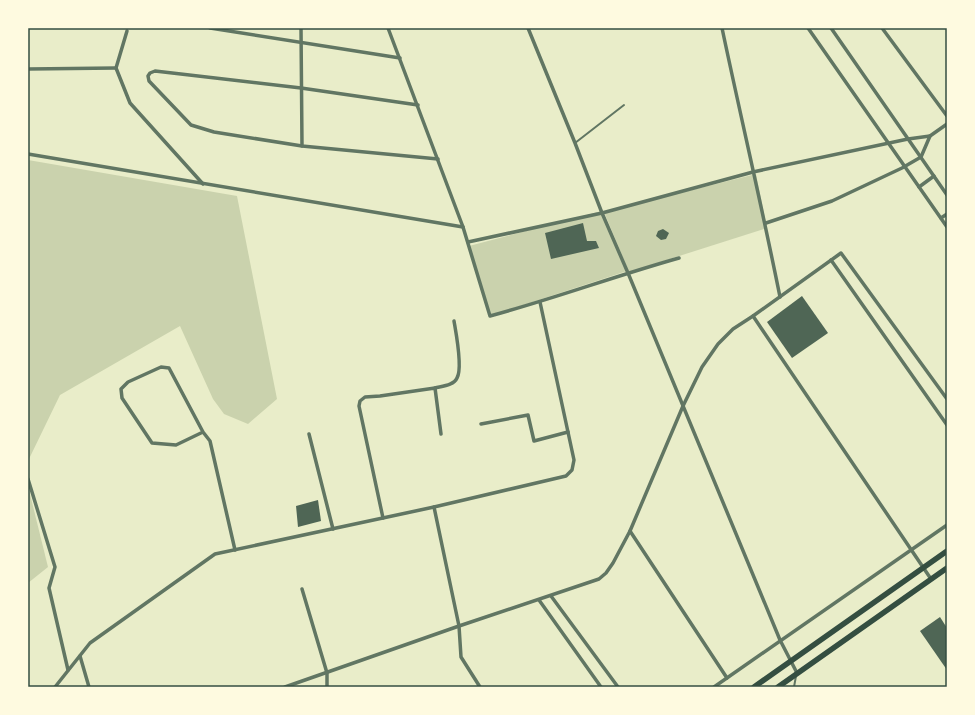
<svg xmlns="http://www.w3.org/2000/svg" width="975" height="715" viewBox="0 0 975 715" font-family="Helvetica,sans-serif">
  <rect width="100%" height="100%" fill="#e9edc9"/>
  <g fill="#cad2ad">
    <path d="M28 160 237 196 277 399 248 424 224 414 213 399 180 326 60 395 28 461Z"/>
    <path d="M756 174 767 228 629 272 604 212Z"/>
    <path d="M602 211 627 271 490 316 469 246Z"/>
    <path d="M28 486 48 567 28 583Z"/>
  </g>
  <g fill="#4f6655">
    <path d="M583 223 587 241H596L599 248 551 259 545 233Z"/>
    <path d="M663 229 669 233 666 239 661 240 656 236 658 231Z"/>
    <path d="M802 296 828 333 792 358 767 322Z"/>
    <path d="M318 500 321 521 298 527 296 506Z"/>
    <path d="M940 617 947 628V670L920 631Z"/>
  </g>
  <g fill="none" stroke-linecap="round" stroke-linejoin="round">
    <g stroke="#617663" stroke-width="2">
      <path d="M575 143 624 105"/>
      <path d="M794 687 796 676"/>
    </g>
    <g stroke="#617663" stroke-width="3.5">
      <path d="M210 28 400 58"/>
      <path d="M301 28 302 146"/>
      <path d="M388 28 463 227 490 316C553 299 615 276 679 258"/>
      <path d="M528 28 575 143 602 213 628 273 780 640 797 673"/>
      <path d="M722 28C741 118 762 207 780 297"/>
      <path d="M808 28 947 227"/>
      <path d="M831 28 947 195"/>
      <path d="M882 28 947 116"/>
      <path d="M127 31 116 68 130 103 203 184"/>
      <path d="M28 69 116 68"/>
      <path d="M418 105 301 88 155 71 150 73 148 76 149 81 191 125 214 132 302 146 438 159"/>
      <path d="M28 154 463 227"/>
      <path d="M919 187 934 176"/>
      <path d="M941 218 947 214"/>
      <path d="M766 223 832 201 902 168 921 157 930 136 947 124"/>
      <path d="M468 242 602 213 753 172 908 139 930 136"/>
      <path d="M831 260 947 425"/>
      <path d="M753 316 931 579"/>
      <path d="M435 388C443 386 454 385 457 378 463 368 456 333 454 321"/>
      <path d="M481 424 528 415 534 441 568 432"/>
      <path d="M203 432 176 445 152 443 122 398 121 389 128 382 161 367 169 368 203 432 210 441 235 550"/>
      <path d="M309 434 333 529"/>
      <path d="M28 479 55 567 49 588 68 670"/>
      <path d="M434 507 459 626 461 657 480 687"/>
      <path d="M383 518 359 406 360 401 365 397 380 396 435 388 441 434"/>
      <path d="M630 531 727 678"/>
      <path d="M302 589 327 673V687"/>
      <path d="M551 596 618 687"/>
      <path d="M539 600 601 687"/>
      <path d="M80 656 89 687"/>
      <path d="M55 687 90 643 215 554 434 507 566 476 572 470 574 460 540 302"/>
      <path d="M285 687 459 626 599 579 606 573 613 563 630 531 683 406 702 367 718 344 733 329 753 316 841 253 947 399"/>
      <path d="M714 687 947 525"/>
    </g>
    <g stroke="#344e41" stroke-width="5.5">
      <path d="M754 687 947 551"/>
      <path d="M778 687 947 568"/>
    </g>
  </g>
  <rect width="975" height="715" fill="none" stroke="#fefae0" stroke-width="58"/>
  <rect x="29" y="29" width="917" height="657" fill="none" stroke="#344e41" stroke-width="1.5"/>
</svg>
